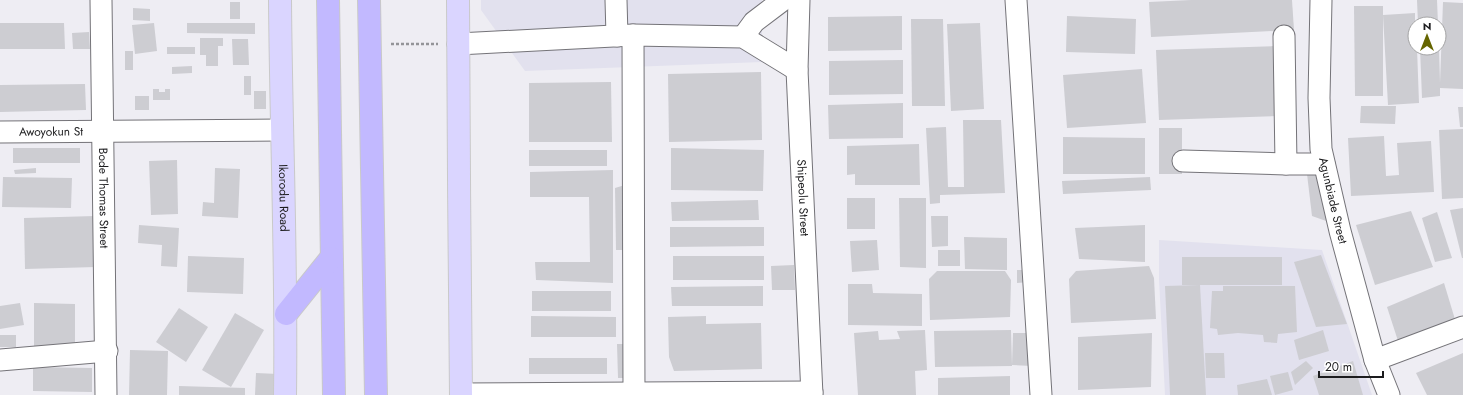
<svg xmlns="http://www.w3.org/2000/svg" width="1463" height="395" viewBox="0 0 1463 395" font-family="Jost,sans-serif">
  <rect width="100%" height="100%" fill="#eeedf3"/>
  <g fill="#e2e1ee">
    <path d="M481 0H762V62L525 71 481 10Z"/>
    <path d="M1159 240 1322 250 1372 395H1165L1159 279Z"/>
  </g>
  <g fill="#cdcdd2">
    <path d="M1191 0H1292L1294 30 1151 37 1149 2Z"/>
    <path d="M1417 0H1437L1438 24H1418Z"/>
    <rect x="230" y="2" width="10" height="17"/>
    <path d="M1443 2 1463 3V89L1440 88V96L1422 98 1420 48H1439L1440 83Z"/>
    <path d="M1354 6H1383V96H1355Z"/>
    <path d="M133 8 150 9V21L133 20Z"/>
    <path d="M1415 13V48H1417L1419 103 1388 105 1383 15Z"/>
    <path d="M902 16V50L828 51V17Z"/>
    <path d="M1067 16 1136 19 1135 54 1066 52Z"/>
    <path d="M911 19H943L945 106H912Z"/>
    <path d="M0 23H64L65 49H0Z"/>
    <path d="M154 23 157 51 135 54 132 25Z"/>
    <path d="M187 23H255V34L187 33Z"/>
    <path d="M980 23 984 109 951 111 947 24Z"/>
    <path d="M89 32 90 49H73L72 33Z"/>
    <path d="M200 38H223V46H218V66H206V55H200Z"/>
    <path d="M232 39H248L249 65H233Z"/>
    <path d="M1276 46 1279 116 1159 120 1156 50Z"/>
    <rect x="167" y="47" width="28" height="7"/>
    <rect x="125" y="51" width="8" height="19"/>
    <path d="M903 60V94L829 95V61Z"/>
    <path d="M192 66V73L172 74V67Z"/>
    <path d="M1142 69 1146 123 1067 128 1063 75Z"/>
    <path d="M761 72 762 140 669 142 668 74Z"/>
    <rect x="244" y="76" width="7" height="19"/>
    <path d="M611 82 612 142H529V83Z"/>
    <path d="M85 84 86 110 0 112V85Z"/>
    <path d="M153 89H159V92H165V89H170V100H153Z"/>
    <rect x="254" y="91" width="12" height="18"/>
    <rect x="135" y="96" width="14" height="14"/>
    <path d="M903 103V138L829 139 828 105Z"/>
    <path d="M1361 106H1396L1395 124 1360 123Z"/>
    <path d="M1458 107H1463V127H1460Z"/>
    <path d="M963 120H1001L1005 193 940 195V203L930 204 926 128 946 127 948 187H964Z"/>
    <rect x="1159" y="128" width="23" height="46"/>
    <path d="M1463 129V198L1442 199 1439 130Z"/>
    <path d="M1384 136 1386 176 1399 175 1397 143 1431 141 1434 192 1351 196 1348 138Z"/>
    <path d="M1063 137 1145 138V174H1063Z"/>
    <path d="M919 144 920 185H855V174L847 175V146Z"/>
    <rect x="13" y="148" width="67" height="15"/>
    <path d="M671 148 764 150 763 191 671 190Z"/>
    <rect x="529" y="150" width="78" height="16"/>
    <path d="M177 160 178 214 151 215 149 161Z"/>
    <path d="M36 168V173L15 174 14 170Z"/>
    <path d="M215 168 240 169 238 218 202 216 203 202 214 203Z"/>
    <path d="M613 170V283L536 280 535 262H590L589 197H530V172Z"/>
    <path d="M1307 174H1319L1329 222 1312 216Z"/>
    <path d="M3 177 72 178 71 208 2 207Z"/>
    <path d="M1150 177 1151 190 1063 194 1062 181Z"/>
    <path d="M625 185 626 250H616L615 188Z"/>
    <rect x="847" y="198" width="28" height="31"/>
    <path d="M899 198H926V268L900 267Z"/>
    <path d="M758 200 759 220 672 221 671 202Z"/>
    <path d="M1463 208V258H1462L1450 210Z"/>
    <path d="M1411 211 1433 267 1375 285 1356 225Z"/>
    <path d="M1437 212 1452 258 1435 262 1422 218Z"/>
    <path d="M95 216 96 267 25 269 24 218Z"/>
    <path d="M931 216H948V246L932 247Z"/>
    <path d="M139 225 179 228 177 267 161 266 162 245 138 243Z"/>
    <path d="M1145 225V262L1079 259 1075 228Z"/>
    <path d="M670 227H764V246L670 247Z"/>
    <path d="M964 237 1007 238V270L965 269Z"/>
    <path d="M877 240 879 270 852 272 850 241Z"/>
    <rect x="938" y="250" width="22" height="16"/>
    <path d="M1321 255 1347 324 1316 327 1294 262Z"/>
    <path d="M188 256 244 258 243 294 187 292Z"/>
    <rect x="673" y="256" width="91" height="24"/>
    <rect x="1182" y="257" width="100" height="28"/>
    <path d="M794 265 795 290H772L771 266Z"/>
    <path d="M1149 266 1154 278 1156 319 1071 323 1069 279 1076 271Z"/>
    <path d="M1017 270H1028L1029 282 1017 283Z"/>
    <path d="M937 271H1005L1011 280 1010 317 930 320 929 279Z"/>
    <path d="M1444 283 1457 326 1399 344 1387 307Z"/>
    <path d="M848 284H872L873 293 922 294V326L848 325Z"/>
    <path d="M1200 285 1206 395H1170L1165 286Z"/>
    <path d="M763 286V306H672L671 287Z"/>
    <path d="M1223 286H1295L1297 332 1278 334 1277 343 1264 342 1263 335 1238 333 1218 335 1217 329 1210 328 1212 291H1223Z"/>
    <rect x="532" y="291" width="79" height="20"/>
    <path d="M20 303 24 325 0 329V306Z"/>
    <path d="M34 303 75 304V348H34Z"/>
    <path d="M179 308 208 327 186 362 156 342Z"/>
    <path d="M235 313 264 330 231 387 202 370Z"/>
    <path d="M531 316 616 317V337H531Z"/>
    <path d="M706 316V324L761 323 762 369 674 371 669 357 668 317Z"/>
    <path d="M925 330 927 370 915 371 916 395H858L854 333 878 331 879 340 900 339 897 331Z"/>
    <path d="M1011 330 1012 366 935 367 934 331Z"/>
    <path d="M1323 330 1329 351 1299 360 1294 340Z"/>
    <path d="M1013 333H1033L1032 366 1012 365Z"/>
    <path d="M1152 333 1151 387 1078 390V337Z"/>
    <rect x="0" y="335" width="16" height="12"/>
    <path d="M617 344H627L628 378H618Z"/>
    <path d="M130 350 168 351 167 395H129Z"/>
    <path d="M1205 353H1224L1225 378H1206Z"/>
    <path d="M1463 353V395H1427L1416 373Z"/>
    <rect x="529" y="358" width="78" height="16"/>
    <path d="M1306 361 1313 368 1295 385 1291 372Z"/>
    <path d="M1353 361 1363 395H1319L1313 376Z"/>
    <path d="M33 367 92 368V392L33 391Z"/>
    <path d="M1288 372 1293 390 1275 395 1270 376Z"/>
    <path d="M256 373 278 374 277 395H255Z"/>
    <path d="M1010 376V395H938V378Z"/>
    <path d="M1267 379 1272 395H1238L1237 385Z"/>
    <path d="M179 386 245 388V395H179Z"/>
  </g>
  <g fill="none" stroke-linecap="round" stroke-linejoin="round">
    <g stroke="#747378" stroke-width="23">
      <g id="minor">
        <path id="s1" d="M101 0 106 395"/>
        <path d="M616 0 617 36"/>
        <path id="s2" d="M799 0 797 70 812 395"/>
        <path d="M1016 0 1041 395"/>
        <path id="s3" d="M1321 0 1319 98 1321 149 1340 231 1375 360 1389 395"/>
        <path d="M633 35 634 393"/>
        <path d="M1284 36 1286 164H1324"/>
        <path d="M743 37 754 22 783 0"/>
        <path d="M458 44 633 35 743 37 797 70"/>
        <path id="s4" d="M0 132 281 130"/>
        <path d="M1183 161 1286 164"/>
        <path d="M0 360 107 351"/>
        <path d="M1375 360 1463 327"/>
        <path d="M461 394 812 392"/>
      </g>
    </g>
    <g stroke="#c9c9c9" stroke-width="24">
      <g id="major">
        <path id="s5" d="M280 0C281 132 287 263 285 395"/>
        <path d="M458 0C459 132 459 263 461 395"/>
      </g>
    </g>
    <g stroke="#c9c9c9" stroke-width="24">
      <g id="highway">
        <path d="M328 0 334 395"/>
        <path d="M369 0 376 395"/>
        <path d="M286 314 331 258"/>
      </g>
    </g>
    <path stroke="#949498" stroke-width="2.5" stroke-dasharray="3 2" stroke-linecap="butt" d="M391 44H438"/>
    <use href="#minor" stroke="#fff" stroke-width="21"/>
    <use href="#major" stroke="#dad5ff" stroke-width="22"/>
    <use href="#highway" stroke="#c2b9ff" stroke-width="22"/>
  </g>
  <g text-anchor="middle" stroke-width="3" stroke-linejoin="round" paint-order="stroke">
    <g font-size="12" fill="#1c1c1e" stroke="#fff">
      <text dy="4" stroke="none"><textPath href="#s4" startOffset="51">Awoyokun St</textPath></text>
      <text dy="4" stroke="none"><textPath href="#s1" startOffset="198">Bode Thomas Street</textPath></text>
      <text dy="4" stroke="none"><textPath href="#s5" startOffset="198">Ikorodu Road</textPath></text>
      <text dy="4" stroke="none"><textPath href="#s2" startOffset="198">Shipeolu Street</textPath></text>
      <text dy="4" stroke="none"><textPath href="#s3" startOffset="202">Agunbiade Street</textPath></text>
    </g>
  </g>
  <g transform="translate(1427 36)"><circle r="19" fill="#ffffff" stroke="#a4a4a5"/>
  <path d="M0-3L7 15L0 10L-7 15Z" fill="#656500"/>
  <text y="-6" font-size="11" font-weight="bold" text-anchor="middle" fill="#1c1c1e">N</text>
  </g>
  <path d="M1319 371v6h64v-6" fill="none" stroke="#1c1c1e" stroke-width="2"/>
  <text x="1325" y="371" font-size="12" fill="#1c1c1e" stroke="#ffffff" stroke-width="3" paint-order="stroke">20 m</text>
</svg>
